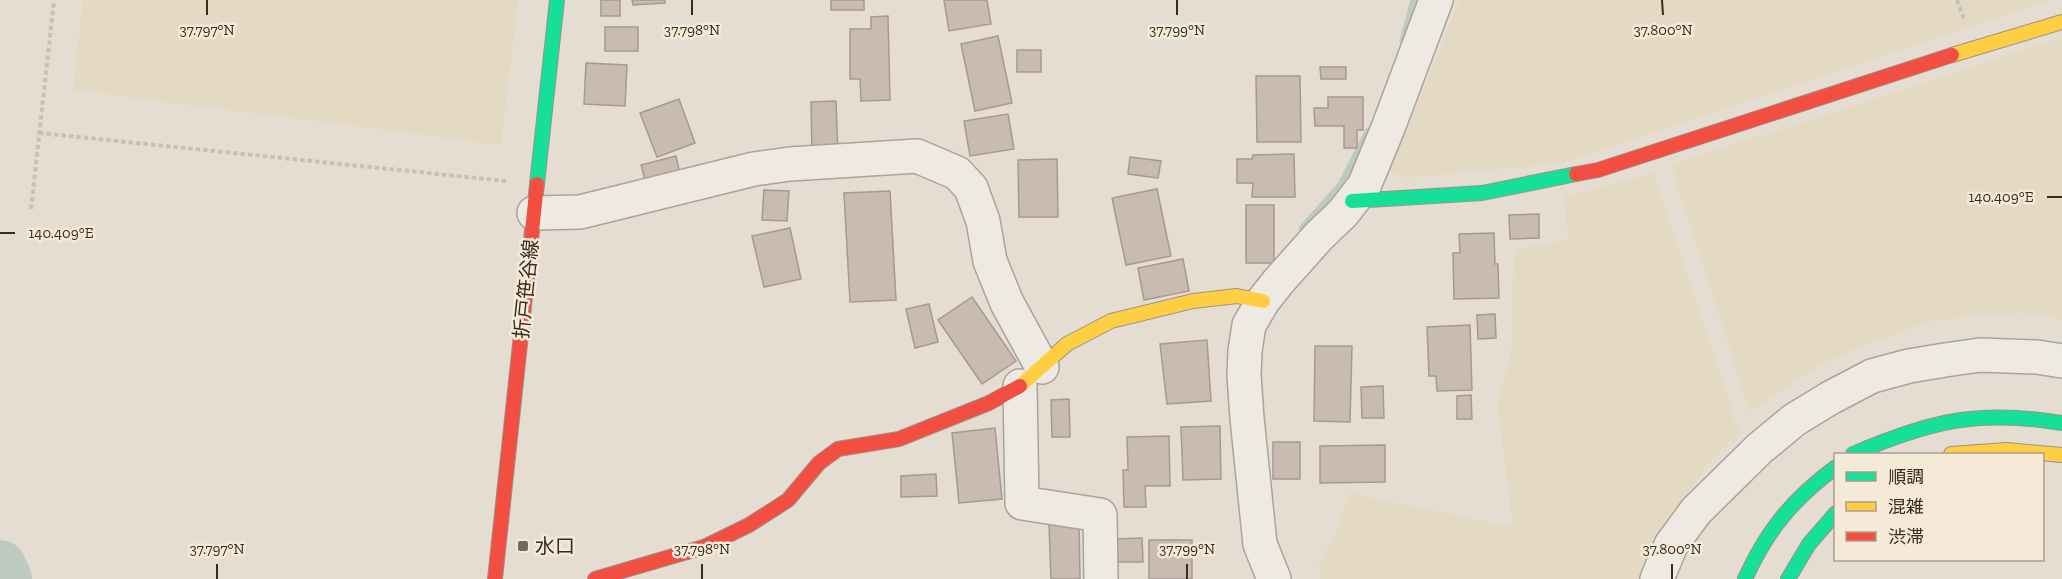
<svg xmlns="http://www.w3.org/2000/svg" width="2062" height="579" viewBox="0 0 2062 579" font-family="'Zilla Slab','Noto Sans JP',serif">
  <rect width="100%" height="100%" fill="#e5ddd1"/>
  <g fill="#e4dac3">
    <path d="M83 0H518L501 145 73 90Z"/>
    <path d="M1460 0H2051L1563 163 1406 178 1390 172Z"/>
    <path d="M2062 38V319L2024 313 1981 315 1927 322 1866 344 1816 367 1750 412 1671 165Z"/>
    <path d="M1653 173 1739 433 1708 465 1674 513 1645 579H1321L1318 566 1340 524 1349 493 1513 527 1497 402 1511 354 1514 250 1568 239 1564 197Z"/>
  </g>
  <g fill="none" stroke-linecap="round" stroke-linejoin="round">
    <g stroke="#bccac0" stroke-width="9">
      <path d="M1404 41 1415 0"/>
      <path d="M1303 229 1342 185 1369 132"/>
    </g>
    <path stroke="#bccac0" stroke-width="52" d="M0 566 6 579"/>
  </g>
  <g fill="#c9bbb2" stroke="#a69990" stroke-width="1.5">
    <rect x="601" y="0" width="19" height="16"/>
    <path d="M632 0H665V3L633 5Z"/>
    <rect x="831" y="0" width="33" height="10"/>
    <path d="M944 0H987L991 24 949 31Z"/>
    <path d="M888 16 890 100 861 101 860 79H850V29H871V17Z"/>
    <rect x="605" y="27" width="33" height="24"/>
    <path d="M998 36 1012 103 975 111 961 44Z"/>
    <rect x="1017" y="50" width="24" height="22"/>
    <path d="M586 63 627 65 625 106 584 104Z"/>
    <path d="M1320 67H1346V79H1321Z"/>
    <path d="M1256 76H1300L1301 142H1257Z"/>
    <path d="M1328 97H1363V130H1357V148H1344V126H1315L1314 108H1328Z"/>
    <path d="M679 99 695 143 657 157 640 113Z"/>
    <path d="M836 101 838 154 812 155 811 102Z"/>
    <path d="M1008 114 1014 149 970 156 964 121Z"/>
    <path d="M1294 154 1295 197H1252L1253 183H1237V159H1252L1253 155Z"/>
    <path d="M676 156 681 178 647 187 641 165Z"/>
    <path d="M1130 157 1161 161 1158 178 1128 174Z"/>
    <path d="M1057 159 1058 217H1019L1018 160Z"/>
    <path d="M1157 189 1171 256 1126 265 1112 198Z"/>
    <path d="M764 190 789 191 787 221 762 220Z"/>
    <path d="M890 191 896 300 850 302 844 193Z"/>
    <rect x="1246" y="205" width="28" height="58"/>
    <path d="M1539 214V238L1510 239 1509 215Z"/>
    <path d="M790 228 801 279 764 287 752 236Z"/>
    <path d="M1494 233 1495 264H1498L1499 298 1454 299 1453 253H1460L1459 234Z"/>
    <path d="M1183 259 1189 291 1144 300 1138 268Z"/>
    <path d="M972 297 1016 361 982 384 938 320Z"/>
    <path d="M929 304 938 342 915 348 906 309Z"/>
    <path d="M1495 314 1496 338 1478 339 1477 315Z"/>
    <path d="M1470 325 1472 390 1437 391 1436 376H1429L1427 327Z"/>
    <path d="M1207 340 1211 401 1167 404 1160 344Z"/>
    <path d="M1315 346H1352L1350 422 1314 421Z"/>
    <path d="M1383 386 1384 418H1362L1361 387Z"/>
    <path d="M1471 395 1472 419H1457V396Z"/>
    <path d="M1069 399 1070 437H1052L1051 400Z"/>
    <path d="M1220 426 1221 479 1183 480 1181 427Z"/>
    <path d="M995 428 1002 499 959 503 952 433Z"/>
    <path d="M1169 436 1170 486H1145L1146 507H1124L1123 470H1128L1127 437Z"/>
    <rect x="1273" y="442" width="27" height="37"/>
    <path d="M1385 445V482L1320 483V446Z"/>
    <path d="M936 474 937 496 901 497V476Z"/>
    <path d="M1079 523 1080 579H1051L1049 524Z"/>
    <path d="M1142 538 1143 562H1114L1113 539Z"/>
    <rect x="1149" y="540" width="43" height="39"/>
  </g>
  <g fill="none" stroke-linecap="round" stroke-linejoin="round">
    <g stroke="#aba399" stroke-width="36">
      <g id="street">
        <path d="M534 213 580 212 754 169 790 164 917 156 957 173 971 188 983 221 990 261 1007 303 1042 367"/>
        <path d="M1020 386 1022 503 1100 515 1101 579"/>
        <path d="M1274 579 1260 544 1247 418 1244 375 1245 351 1249 325 1263 301 1278 282 1319 236 1343 213 1364 186 1388 128 1436 0"/>
        <path d="M1657 579 1671 545 1696 511 1759 449 1794 420 1830 398 1872 376 1909 366 1945 360 1980 355 2037 357 2062 361"/>
      </g>
    </g>
    <g stroke="#9a928a" stroke-width="16">
      <g id="fast">
        <path d="M537 184 557 0"/>
        <path d="M1352 201 1482 193 1576 174"/>
        <path d="M1853 454C1930 421 1978 409 2062 423"/>
        <path d="M1745 579C1767 530 1793 499 1836 467"/>
        <path d="M1788 579 1809 544 1836 513"/>
      </g>
    </g>
    <g stroke="#9a928a" stroke-width="16">
      <g id="slow">
        <path d="M1952 55 2062 22"/>
        <path d="M1020 386 1067 344 1111 321 1193 301 1237 296 1263 301"/>
        <path d="M1951 454 2007 450 2062 455"/>
      </g>
    </g>
    <g stroke="#9a928a" stroke-width="16">
      <g id="jam">
        <path d="M1576 174 1598 170 1952 55"/>
        <path d="M495 579 537 184"/>
        <path d="M595 579 704 547 749 525 788 500 819 463 838 449 899 439 989 403 1020 386"/>
      </g>
    </g>
    <g stroke="#c6c0b9" stroke-width="4" stroke-dasharray="4.5 3" stroke-linecap="butt">
      <path d="M1957 0 1964 19"/>
      <path d="M39 133 506 181"/>
      <path d="M31 209 54 0"/>
    </g>
    <use href="#street" stroke="#eee9e2" stroke-width="33"/>
    <use href="#fast" stroke="#16e098" stroke-width="14"/>
    <use href="#slow" stroke="#ffcf43" stroke-width="14"/>
    <use href="#jam" stroke="#f24e42" stroke-width="14"/>
  </g>
  <path fill="none" stroke="#3a2b21" stroke-width="2" d="M207 0V15M692 0V15M1177 0V15M1662 0 1663 15M2047 197H2062M0 233H15M217 564V579M702 564V579M1187 564V579M1672 564V579"/>
  <rect fill="#76695f" stroke="#f5ead8" stroke-width="2" x="517" y="540" width="12" height="12" rx="3"/>
  <g text-anchor="middle" stroke-width="5" stroke-linejoin="round" paint-order="stroke">
    <g font-size="20" fill="#3a2b21" stroke="#f5ead8">
      <text transform="translate(526 289) rotate(-84)" y="7">折戸笹谷線</text>
    </g>
    <g font-size="20" fill="#3a2b21" stroke="#f5ead8" text-anchor="start">
      <text x="535" y="553">水口</text>
    </g>
  </g>
  <g font-size="15" text-anchor="middle" fill="#3a2b21" stroke="#f5ead8" stroke-width="5" stroke-linejoin="round" paint-order="stroke">
    <text x="207" y="35">37.797°N</text>
    <text x="692" y="35">37.798°N</text>
    <text x="1177" y="35">37.799°N</text>
    <text x="1663" y="35">37.800°N</text>
    <text x="2001" y="202">140.409°E</text>
    <text x="61" y="238">140.409°E</text>
    <text x="217" y="554">37.797°N</text>
    <text x="702" y="554">37.798°N</text>
    <text x="1187" y="554">37.799°N</text>
    <text x="1672" y="554">37.800°N</text>
  </g>
  <rect x="1834" y="453" width="210" height="108" fill="#f5ead8" stroke="#aa9e8f" stroke-width="1.5"/>
  <rect x="1846" y="472" width="30" height="9" fill="#16e098" stroke="#aa9e8f" stroke-width="1.5"/>
  <text x="1888" y="483" font-size="18" fill="#3a2b21">順調</text>
  <rect x="1846" y="502" width="30" height="9" fill="#ffcf43" stroke="#aa9e8f" stroke-width="1.5"/>
  <text x="1888" y="513" font-size="18" fill="#3a2b21">混雑</text>
  <rect x="1846" y="532" width="30" height="9" fill="#f24e42" stroke="#aa9e8f" stroke-width="1.5"/>
  <text x="1888" y="543" font-size="18" fill="#3a2b21">渋滞</text>
</svg>
